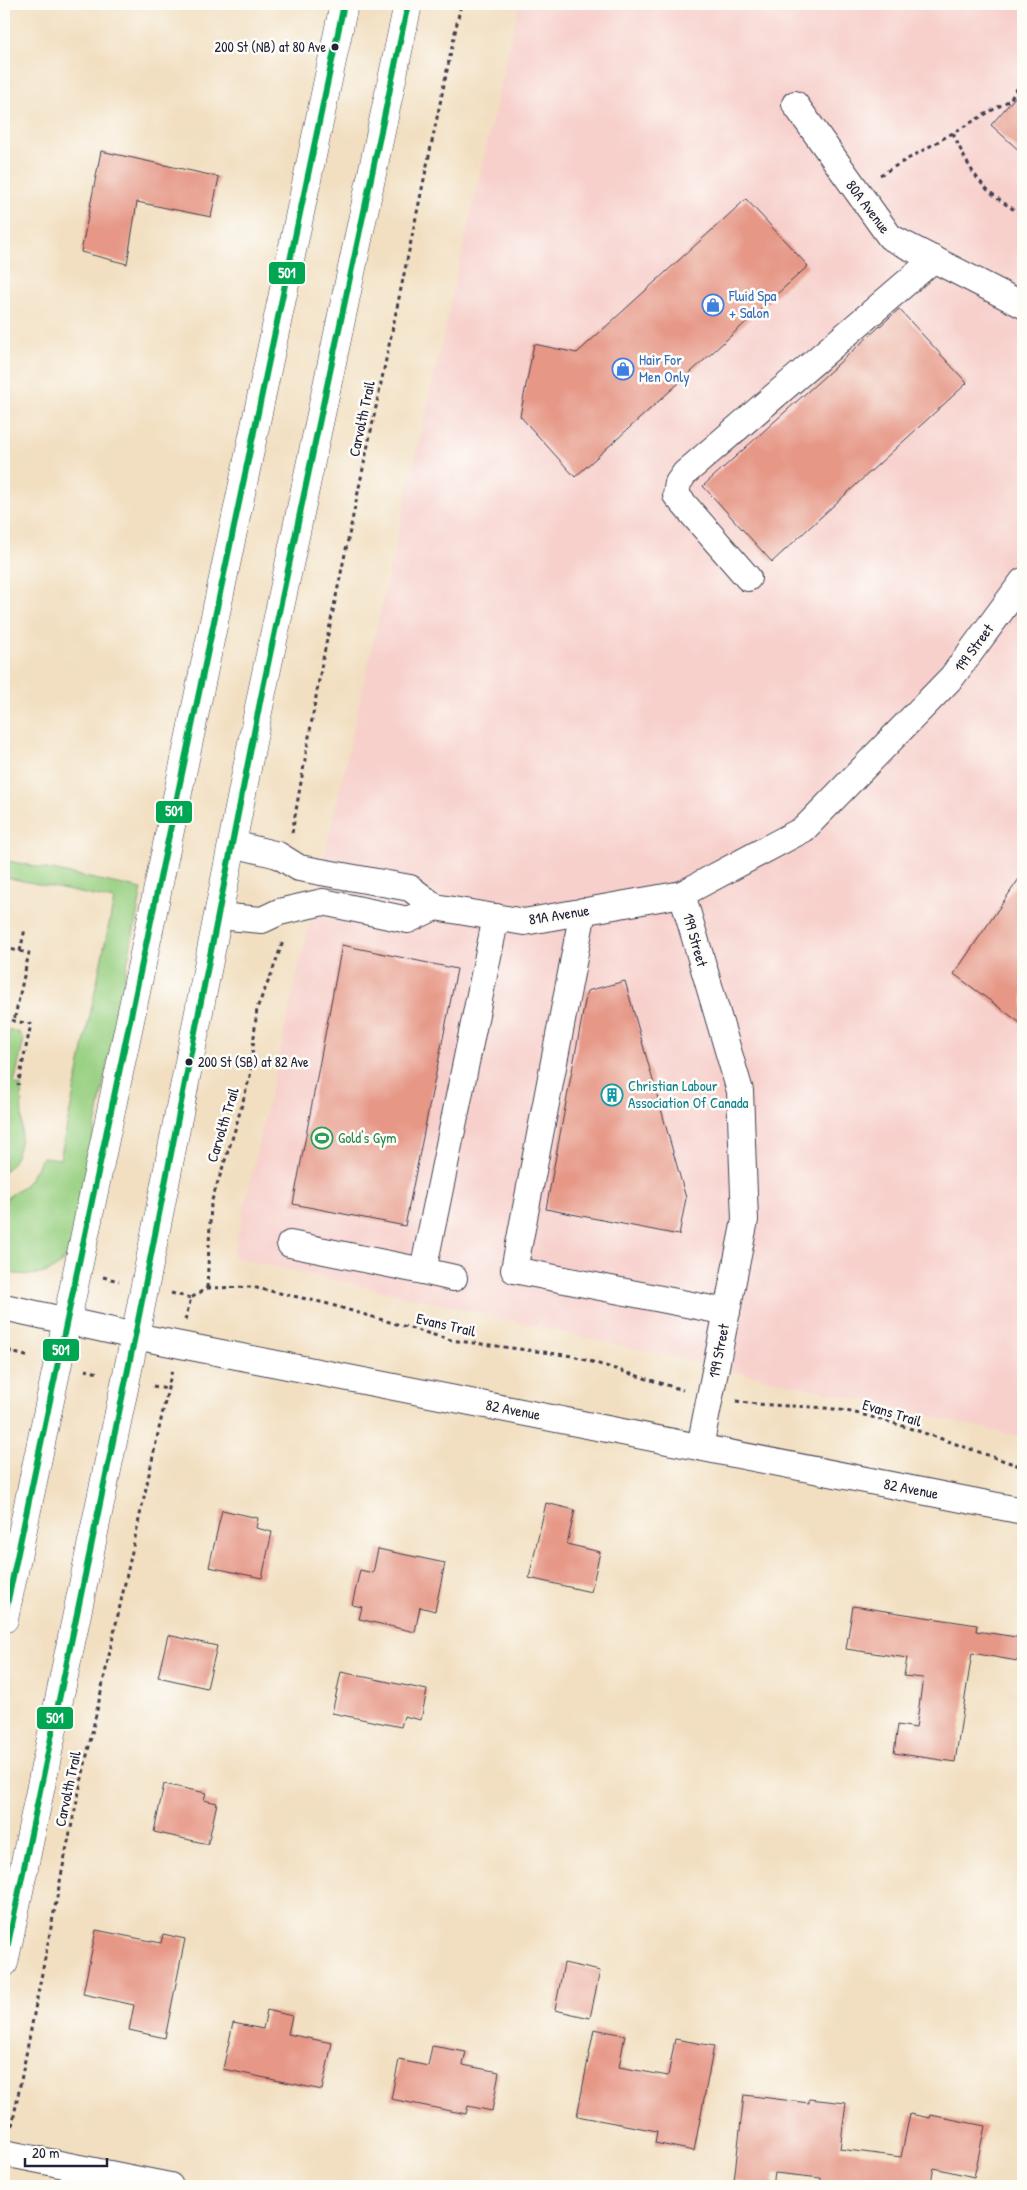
<svg xmlns="http://www.w3.org/2000/svg" width="1027" height="2190" viewBox="0 0 1027 2190" font-family="'Patrick Hand',sans-serif">
  <rect width="100%" height="100%" fill="#fdfcf7"/>
  <filter id="ink" filterUnits="userSpaceOnUse"><feTurbulence type="fractalNoise" baseFrequency=".02" numOctaves="2"/><feDisplacementMap in="SourceGraphic" scale="10" xChannelSelector="R" yChannelSelector="G"/><feConvolveMatrix kernelMatrix="1 2 1 2 8 2 1 2 1" color-interpolation-filters="sRGB"/></filter>
  <filter id="wash" filterUnits="userSpaceOnUse"><feTurbulence type="fractalNoise" baseFrequency=".0096" numOctaves="4" result="noise"/><feDisplacementMap in="SourceGraphic" scale="20" xChannelSelector="R" yChannelSelector="G"/><feGaussianBlur stdDeviation="1.12" result="paint"/><feColorMatrix in="noise" values="0 0 0 0 0 0 0 0 0 0 0 0 0 0 0 0 0 1.4 0 .05"/><feComposite in="paint" operator="in"/></filter>
  <g filter="url(#wash)">
    <rect width="100%" height="100%" fill="#f2dfc1"/>
    <path fill="#f7d0cc" d="M519 4H1023V1437L233 1257Z"/>
    <g fill="#99d082" stroke="#5e795e">
      <path d="M4 860 142 889 71 1248C56 1280 34 1275 4 1273V1200L27 1183 43 1157 60 1159 114 900 4 877Z"/>
      <path d="M4 1030 18 1032 24 1039 14 1084 21 1086C21 1114 28 1152 4 1172Z"/>
    </g>
    <g id="blocks">
      <g fill="#e69786">
        <path d="M1023 88V154L991 125Z"/>
        <path d="M101 151 219 177 211 217 137 202 127 264 81 252Z"/>
        <path d="M746 199 808 266 575 477 520 416 534 344 577 353Z"/>
        <path d="M899 309 967 383 772 562 703 486Z"/>
        <path d="M1023 873V1025L954 974Z"/>
        <path d="M342 945 457 969 405 1226 293 1204Z"/>
        <path d="M625 981 686 1198 679 1235 546 1209 587 991Z"/>
        <path d="M546 1503 575 1510 567 1544 600 1552 591 1592 529 1578Z"/>
        <path d="M222 1510 258 1518 256 1528 272 1532 262 1578 209 1567Z"/>
        <path d="M378 1549 445 1563 435 1611 420 1607 415 1632 359 1619 362 1607 352 1605 360 1570 373 1573Z"/>
        <path d="M853 1606 977 1625 976 1631 1023 1638V1662L972 1653 955 1762 894 1753 898 1725 916 1728 923 1678 904 1676 907 1658 846 1649Z"/>
        <path d="M168 1635 217 1646 207 1688 158 1677Z"/>
        <path d="M341 1672 427 1690 421 1720 404 1716 401 1727 332 1713Z"/>
        <path d="M164 1784 206 1793 204 1800 217 1803 208 1844 154 1832Z"/>
        <path d="M96 1930 161 1943 163 1934 185 1939 165 2038 129 2030 134 2005 83 1994Z"/>
        <path d="M564 1963 600 1971 590 2018 555 2010Z"/>
        <path d="M267 2010 292 2016 288 2034 332 2043 322 2090 223 2069 233 2023 263 2029Z"/>
        <path d="M594 2029 625 2035 619 2067 668 2076 675 2039 714 2046 694 2151 655 2143 657 2131 577 2116Z"/>
        <path d="M432 2046 466 2052 463 2065 499 2072 492 2111 468 2106 466 2114 391 2099 399 2060 428 2066Z"/>
        <path d="M744 2095 809 2103V2099L846 2103 840 2149 901 2157 910 2114 930 2118 931 2115 985 2126 974 2177 934 2168 930 2186H820L821 2178 775 2173 773 2186 734 2181Z"/>
      </g>
    </g>
  </g>
  <g filter="url(#ink)">
    <use href="#blocks" fill-opacity="0" stroke="#413e4f" stroke-width="1"/>
    <g fill="none" stroke-linecap="round" stroke-linejoin="round">
      <g stroke="#413e4f" stroke-width="28">
        <g id="minor">
          <path d="M795 104 890 237 1023 305"/>
          <path d="M748 578 676 495 678 483 685 473 934 259"/>
          <path d="M233 844 278 855 299 868 410 888 435 907 524 922 682 894 804 829 952 677 1023 581"/>
          <path d="M682 894 740 1091 745 1220 700 1447"/>
          <path d="M583 911 514 1270 727 1312"/>
          <path d="M218 916 262 920 279 912 323 902 408 920 435 907"/>
          <path d="M290 1244 423 1271 496 917"/>
          <path d="M423 1271 454 1278"/>
          <path d="M4 1307 135 1336 1023 1511"/>
          <path d="M4 2153 170 2186"/>
        </g>
      </g>
      <g stroke="#413e4f" stroke-width="29">
        <g id="major">
          <path d="M4 1619 344 4"/>
          <path d="M4 1963 135 1336 261 697 408 4"/>
        </g>
      </g>
      <g stroke="#413e4f" stroke-width="3" stroke-dasharray="4 4" stroke-linecap="butt">
        <path d="M953 133C972 176 982 191 1023 215"/>
        <path d="M880 175 1010 100 1023 79"/>
        <path d="M292 833 322 663 461 4"/>
        <path d="M4 948 29 953 14 1021"/>
        <path d="M20 951 25 929"/>
        <path d="M4 1019 31 1024 18 1085"/>
        <path d="M103 1277 119 1281"/>
        <path d="M207 1288 211 1203 234 1133 250 1076 257 1008 271 975 283 941"/>
        <path d="M207 1288 252 1287 325 1303 451 1340 573 1356 683 1390"/>
        <path d="M171 1293 191 1298"/>
        <path d="M185 1320 191 1298 207 1288"/>
        <path d="M4 1343 11 1352 30 1357"/>
        <path d="M85 1370 99 1373"/>
        <path d="M153 1386 167 1389"/>
        <path d="M736 1401C772 1408 809 1404 846 1411 904 1423 967 1449 1023 1467"/>
        <path d="M12 2126 67 1846 172 1370"/>
      </g>
      <use href="#minor" stroke="#fff" stroke-width="26"/>
      <use href="#major" stroke="#fff" stroke-width="28"/>
      <g stroke="#fdfcf7" stroke-width="10">
        <g id="bus-1">
          <path d="M4 1619 344 4"/>
          <path d="M4 1963 135 1336 261 697 408 4"/>
        </g>
      </g>
      <use href="#bus-1" stroke="#00a651" stroke-width="6"/>
    </g>
  </g>
  <defs>
    <g id="shop-ring" transform="scale(1.125)"><circle r="9.5" fill="#fdfcf7" stroke="#3f7fe0" stroke-width="1.5"/><path d="M-5-2.5h2.3a2.7 3.5 0 0 1 5.4 0H5L5.5 6h-11ZM-1.5-2.5h3a1.5 2.3 0 0 0-3 0Z" fill="#3f7fe0"/></g>
    <g id="building-ring" transform="scale(1.125)"><circle r="9.5" fill="#fdfcf7" stroke="#0f9aa8" stroke-width="1.5"/><path d="M-4-6H4V6H1V3H-1V6H-4ZM-2.5-4.3h1.7v1.8h-1.7ZM.8-4.3h1.7v1.8H.8ZM-2.5-1h1.7V.8h-1.7ZM.8-1h1.7V.8H.8Z" fill="#0f9aa8"/></g>
    <g id="stadium-ring" transform="scale(1.125)"><circle r="9.5" fill="#fdfcf7" stroke="#2e9e5b" stroke-width="1.5"/><path d="M0-5a6.5 5 0 1 0 0 10a6.5 5 0 1 0 0-10ZM-3.5-1.8h7v3.6h-7Z" fill="#2e9e5b"/></g>
  </defs>
  <g fill-rule="evenodd">
    <use href="#shop-ring" x="713" y="305"/>
    <use href="#shop-ring" x="623" y="369"/>
    <use href="#building-ring" x="612" y="1095"/>
    <use href="#stadium-ring" x="322" y="1138"/>
  </g>
  <g fill="#22223b" stroke="#fdfcf7" stroke-width="2">
    <circle cx="335" cy="47" r="4.5"/>
    <circle cx="189" cy="1062" r="4.5"/>
  </g>
  <g text-anchor="middle" stroke-width="5" stroke-linejoin="round" paint-order="stroke">
    <g font-size="14" fill="#22223b" stroke="#fdfcf7" text-anchor="end">
      <text x="326" y="52">200 St (NB) at 80 Ave</text>
      <text x="198" y="1067" text-anchor="start">200 St (SB) at 82 Ave</text>
    </g>
    <g font-size="15" fill="#22223b" stroke="#fdfcf7">
      <text transform="translate(868 207) rotate(53)" y="5">80A Avenue</text>
      <text transform="translate(362 419) rotate(-78)" y="5">Carvolth Trail</text>
      <text transform="translate(974 648) rotate(-54)" y="5">199 Street</text>
      <text transform="translate(559 915) rotate(-9)" y="5">81A Avenue</text>
      <text transform="translate(695 940) rotate(74)" y="5">199 Street</text>
      <text transform="translate(223 1125) rotate(-73)" y="5">Carvolth Trail</text>
      <text transform="translate(446 1325) rotate(13)" y="5">Evans Trail</text>
      <text transform="translate(719 1351) rotate(-79)" y="5">199 Street</text>
      <text transform="translate(513 1410) rotate(11)" y="5">82 Avenue</text>
      <text transform="translate(892 1413) rotate(17)" y="5">Evans Trail</text>
      <text transform="translate(911 1489) rotate(11)" y="5">82 Avenue</text>
      <text transform="translate(68 1789) rotate(-78)" y="5">Carvolth Trail</text>
    </g>
    <g font-size="15" fill="#366cbe" stroke="#fdfcf7" text-anchor="start">
      <text x="729" y="301">Fluid Spa<tspan x="729" dy="17">+ Salon</tspan></text>
      <text x="639" y="365">Hair For<tspan x="639" dy="17">Men Only</tspan></text>
    </g>
    <g font-size="15" fill="#0d838f" stroke="#fdfcf7" text-anchor="start">
      <text x="628" y="1091">Christian Labour<tspan x="628" dy="17">Association Of Canada</tspan></text>
    </g>
    <g font-size="15" fill="#27864d" stroke="#fdfcf7" text-anchor="start">
      <text x="338" y="1143">Gold's Gym</text>
    </g>
  </g>
  <g stroke="#fdfcf7" stroke-width="2">
    <rect x="268" y="261" width="38" height="24" rx="5" fill="#00a651"/>
    <rect x="155" y="800" width="38" height="24" rx="5" fill="#00a651"/>
    <rect x="42" y="1338" width="38" height="24" rx="5" fill="#00a651"/>
    <rect x="36" y="1706" width="38" height="24" rx="5" fill="#00a651"/>
  </g>
  <g font-size="14" text-anchor="middle" font-weight="bold" fill="#fff">
    <text x="287" y="278">501</text>
    <text x="174" y="816">501</text>
    <text x="61" y="1355">501</text>
    <text x="55" y="1723">501</text>
  </g>
  <rect width="1027" height="2190" fill="none" stroke="#fdfcf7" stroke-width="20"/>
  <path d="M25 2158v8h82v-8" fill="none" stroke="#22223b" stroke-width="2.5"/>
  <text x="32" y="2158" font-size="15" fill="#22223b" stroke="#fdfcf7" stroke-width="4" paint-order="stroke">20 m</text>
</svg>
